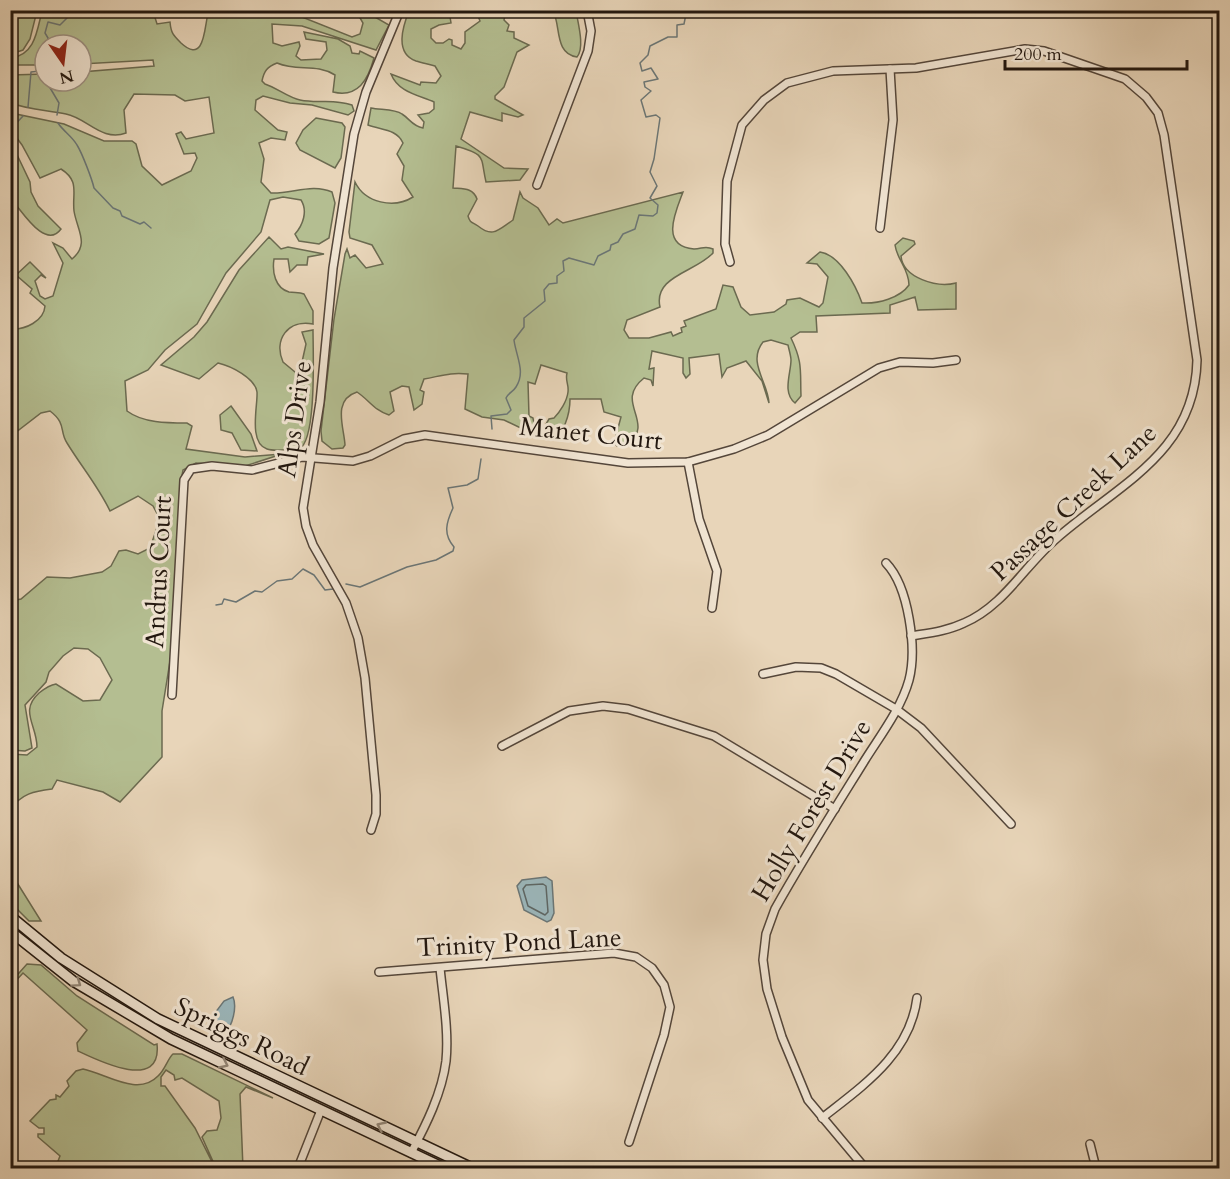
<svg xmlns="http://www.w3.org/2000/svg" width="1230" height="1179" viewBox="0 0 1230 1179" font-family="Cardo,serif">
  <rect width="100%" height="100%" fill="#e8d5b9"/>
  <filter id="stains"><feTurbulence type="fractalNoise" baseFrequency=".00333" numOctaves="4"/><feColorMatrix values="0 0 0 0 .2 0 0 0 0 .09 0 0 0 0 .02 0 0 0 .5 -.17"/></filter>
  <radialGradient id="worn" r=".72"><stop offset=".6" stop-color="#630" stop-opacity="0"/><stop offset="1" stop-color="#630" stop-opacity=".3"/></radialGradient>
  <g fill="#b4be91" stroke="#6b6a50" stroke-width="1.5">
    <path d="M27 10 37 11 30 39 23 50 11 54V22Z"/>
    <path d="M42 11H153L157 24 170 22C171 33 173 35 181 43 207 67 204 20 209 11H287L352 37 360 34 363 23 356 11 368 13 389 25 376 50 302 26 272 24 273 43 282 46 299 42 300 46 296 56 301 60 321 59 327 50 326 42 306 39 304 32 338 39 350 46 352 53 359 54 360 51 374 58C368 80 358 98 333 92L335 75C315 63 298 72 277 63 267 67 264 71 262 81L265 84C277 88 289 98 300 100 320 104 331 98 352 105L354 111 348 115 312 105 290 103 263 96 256 100 255 110 278 130 287 132 285 140 271 138 259 143 264 159 261 182 271 193C292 194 312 183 332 192L335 203 329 238 319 244 299 241 295 234C303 225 308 211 301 200L283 197 270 200 261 232 226 273 197 324 165 350 148 370 125 381 127 411C143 423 167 423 187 423L192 426 186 449 245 457 282 454 242 467 196 463 183 470 180 486 175 630 162 711V757L120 802 103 792 57 780 52 789C34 791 21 794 11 809V754L27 755 37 747C37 725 19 711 39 693 44 689 49 685 56 684L83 701 100 700 112 680 100 658 88 649 74 648 63 656 49 672 46 682 25 705 32 748 25 751 11 750V601L21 599 47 577 70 578 102 572 111 566 119 551 126 550 138 554 150 548 160 519 153 506 138 496 110 511C98 486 81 466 67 443 59 431 67 424 50 411L41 413 11 436V329C25 330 44 321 45 306L30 293 32 289 16 275 30 262 46 278 41 275 35 281 40 296 45 299 53 296 63 263 53 243 63 248 72 259C90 244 77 230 74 211 72 193 80 181 61 169L40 178 22 145 11 130V113L64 124 104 141H132L136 144 142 166 162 185 191 171 197 158 195 153 184 154 176 134 181 132 186 139 214 133 209 97 185 101 175 95 134 94 124 110 126 133C102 142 87 118 66 114 47 110 29 110 11 103V75L45 74V81H81V72L154 66 153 60 81 64V45H45V65H11V58C35 55 37 31 42 11Z"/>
    <path d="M409 11H449L451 23 439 25 431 29V38L436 43H443L449 39 452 40V45L461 49 465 43V32L480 21 476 11H506L504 20 509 25 507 31 514 32V38L529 45 517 52 504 87 495 96V99L523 115 518 117 502 113V121L470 112 461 139 504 168 528 169 520 180 486 182C480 156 487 155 456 146L453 188C464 189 473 188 477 199L468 216C470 223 472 222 478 226 493 238 498 230 513 220L520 192 523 198 538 208 549 225 557 219 563 223 683 192C676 211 659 246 694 249 702 249 705 245 713 249V253C696 272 653 276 660 307L627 320 624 330 629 338H649L671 332 673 336 682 332 681 328 686 326 684 321 716 309 723 285 733 287 741 307 750 315 774 312 786 304 787 300 800 298 819 307 823 303 828 277 817 264 807 263 820 252C840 255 856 286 862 303 878 304 900 298 909 285 909 269 897 260 895 245L903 238 914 241 915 244 901 256C903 278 937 288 956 283V309L918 310 915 297 890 305V313L816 316 817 332H800L791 338C803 363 800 370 801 396L795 403C782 393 791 373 791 360 791 356 789 350 788 345L771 340 763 342C747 362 768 382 769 403L762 381 746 361 727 368 722 377 719 354 689 358 690 374 686 378 683 373V358L652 351 649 369 654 368 653 386 651 380 644 378C613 403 656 420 628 446H617L614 443 621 417 604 412 601 399H570C570 414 564 435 551 440L546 424 549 419 554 418C560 412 567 401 568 392 569 384 565 381 567 373L541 365 535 384 528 382 529 416 533 418 535 430 529 432 504 420 482 417 465 409 468 374C450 372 441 376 424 379L420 390 424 392 422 404 414 410 409 387 402 386 390 392 394 411 389 415C375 411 369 400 357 392 332 400 344 427 345 445L343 448 332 449 322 441 321 431 334 319 345 254 347 249 350 258 355 255 366 268 383 264 372 245 350 238 349 232 355 182C365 203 394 209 413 197L402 180 404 166 397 154 403 143C397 129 381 130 368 125L371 108C380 110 395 109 402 114 410 119 412 126 423 128L424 122 418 115 429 113 434 109V102C418 95 398 92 391 74L420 85 421 82 436 83 441 76 435 66C428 64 422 63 416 61 394 53 403 26 409 11Z"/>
    <path d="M553 11H576C578 23 585 48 577 57 554 54 561 25 553 11Z"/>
    <path d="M316 118 342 123 345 127 341 158 335 168 300 150 296 143 303 130Z"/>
    <path d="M10 140 30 182 31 192 38 206 61 229C45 251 21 209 11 199Z"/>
    <path d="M269 237 281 249 288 247 324 254 308 257 307 265H297L290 272 288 259H274C272 272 275 288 289 292 295 293 299 292 304 294L313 311V324C288 319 273 340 283 362L295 372 300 371 306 344 302 332 313 330C313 351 317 441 299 449 290 449 275 452 267 449 248 443 258 405 257 392 255 378 231 366 218 363L199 379 161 365 194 337 207 322 239 270Z"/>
    <path d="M231 406 251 434 257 451 241 450 232 433 221 430 220 415Z"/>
    <path d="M11 873 41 921H29L11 903Z"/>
    <path d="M27 964 41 965 77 996 154 1045 157 1044C162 1092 99 1061 78 1051L77 1043 87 1030 23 973 11 986V982Z"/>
    <path d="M173 1054H182L273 1098 246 1087 240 1094 243 1168H216L202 1137 207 1131 217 1130 221 1118 219 1101 182 1078 175 1080 174 1075 166 1070 161 1077V1086H165L195 1128 215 1168H58L56 1166 60 1156 38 1137V1134H44V1128H39L30 1121 50 1100 56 1099V1095L60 1097 69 1086 67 1081 76 1071 83 1069C107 1074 138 1097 158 1076 165 1070 168 1058 173 1054Z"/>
  </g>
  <g fill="#9bb6ba" stroke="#6b7676" stroke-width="1.5">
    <path d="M546 877 552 881 554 913 551 920 547 922 524 910 517 886 522 880Z"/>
    <path d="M233 997C237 1006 233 1026 225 1032L213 1027 209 1021 224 1001Z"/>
  </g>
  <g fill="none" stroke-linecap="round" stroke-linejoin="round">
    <path stroke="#5e6664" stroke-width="1.5" d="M543 884 546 886 548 912 545 915 528 906 523 889 526 885Z"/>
    <g stroke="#6b7676" stroke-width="1.5">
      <path d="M47 45 48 38 45 33 48 22 60 25 67 18 65 10"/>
      <path d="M45 50 41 53 45 59"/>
      <path d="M40 71 45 80"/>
      <path d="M46 81 59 103 57 115"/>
      <path d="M28 107 31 72 40 71V65L45 62"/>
      <path d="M58 123C63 131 72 136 77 145 82 153 92 179 94 188L113 208 120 211 122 216 140 224 144 222 151 228"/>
      <path d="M11 129 23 116"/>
      <path d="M492 429 491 416 507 414 511 410 506 398C509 392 513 392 516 387 526 372 516 356 514 340L524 327V318L545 301 544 290 549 284 557 283V276L564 271 563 261 569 258 594 265 598 256 610 250 611 245 618 242 623 234 635 229 639 215 653 216 657 213 658 205 650 198 657 186 650 172 654 159 660 118 656 115 646 117 641 100 651 91 645 87 644 82 658 79 651 68 642 71 640 63 648 55 650 46 668 37H677V25L684 24 686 14 693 10"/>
      <path d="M346 584 360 587 407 567 436 560 453 551 454 547C443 534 446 523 453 508L448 488 467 485 478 479 481 459"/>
      <path d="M216 605 222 604 224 599 236 602 255 591 262 592 277 581 292 579 303 569 314 575 325 590 333 589"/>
    </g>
    <g stroke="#54463a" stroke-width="10">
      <g id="minor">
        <path d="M537 185 588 51 591 31 587 10"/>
        <path d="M880 228 893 120 890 69"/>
        <path d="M730 262 725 244 727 181 742 125 764 100 787 83 833 71 916 68 1025 49 1044 51 1125 79 1146 97 1158 113 1164 135 1197 360C1195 453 1119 484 1057 538 1025 565 1004 606 964 623 947 631 929 633 911 636"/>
        <path d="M688 462 699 519 717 571 712 608"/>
        <path d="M763 674 796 667 821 668 836 674 896 709 921 728 1011 824"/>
        <path d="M172 695 184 480 191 469 212 466 252 470 302 457 353 461 370 456 404 439 425 435 628 463 688 462 734 449 768 435 879 368 900 362 933 363 956 360"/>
        <path d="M502 746 569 711 603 706 628 709 714 736 835 809"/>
        <path d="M371 830 376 814V795L365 678 358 638 346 603 313 545 306 526 303 508 320 402 333 268 354 134 366 92 400 10"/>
        <path d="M379 972 614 953 636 957 652 968 664 985 670 1007 664 1035 629 1142"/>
        <path d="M822 1118C864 1085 910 1054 917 998"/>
        <path d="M1090 1144 1096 1168"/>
        <path d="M411 1153C426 1125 442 1093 446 1061 449 1031 443 998 440 968"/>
        <path d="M298 1168 321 1110"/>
        <path d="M865 1168 808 1100 782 1037 767 989 763 960 766 934 775 909C803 859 834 810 865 760 880 736 901 709 909 680 917 649 909 587 886 563"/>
      </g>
    </g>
    <g stroke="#22170f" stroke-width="12">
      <g id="secondary">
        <path d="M10 916 61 958 158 1019 472 1168"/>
        <path d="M10 931 73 981 171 1039 444 1168"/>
      </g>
    </g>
    <use href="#minor" stroke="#f0e4d2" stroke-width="7"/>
    <use href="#secondary" stroke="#f0e4d2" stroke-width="9"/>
  </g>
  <defs><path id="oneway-chevron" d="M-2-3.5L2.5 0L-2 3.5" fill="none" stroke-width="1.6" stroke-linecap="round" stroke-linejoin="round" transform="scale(1.5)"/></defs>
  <g stroke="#93887a">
    <use href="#oneway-chevron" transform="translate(77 983) rotate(35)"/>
    <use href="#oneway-chevron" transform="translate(224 1064) rotate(25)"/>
    <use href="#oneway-chevron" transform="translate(381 1126) rotate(-155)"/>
  </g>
  <g text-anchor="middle" stroke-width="6" stroke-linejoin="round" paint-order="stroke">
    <g font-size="26" fill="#22170f" stroke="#f0e4d2">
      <text transform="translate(294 419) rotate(-82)" y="9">Alps Drive</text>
      <text transform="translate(591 433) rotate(6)" y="9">Manet Court</text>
      <text transform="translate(1073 502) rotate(-43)" y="9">Passage Creek Lane</text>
      <text transform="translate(158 572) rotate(-87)" y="9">Andrus Court</text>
      <text transform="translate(811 810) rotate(-59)" y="9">Holly Forest Drive</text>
      <text transform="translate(519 942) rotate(-3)" y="9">Trinity Pond Lane</text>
      <text transform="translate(242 1036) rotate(26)" y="9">Spriggs Road</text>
    </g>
  </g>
  <rect width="1230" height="1179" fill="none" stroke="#e8d5b9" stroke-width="36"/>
  <rect x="12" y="12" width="1206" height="1155" fill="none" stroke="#22170f" stroke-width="3"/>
  <rect x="18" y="18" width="1194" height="1143" fill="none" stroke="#22170f" stroke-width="1.5"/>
  <g transform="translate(63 63) rotate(166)"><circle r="28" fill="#f0e4d2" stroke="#9e9284" stroke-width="1.5"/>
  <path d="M0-4.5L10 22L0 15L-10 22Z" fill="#8f2418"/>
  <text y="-9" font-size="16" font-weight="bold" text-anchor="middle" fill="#22170f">N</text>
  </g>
  <path d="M1005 60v9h182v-9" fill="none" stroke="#22170f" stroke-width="3"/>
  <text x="1014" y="60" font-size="18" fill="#22170f" stroke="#f0e4d2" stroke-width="4.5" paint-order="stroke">200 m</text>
  <rect width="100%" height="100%" filter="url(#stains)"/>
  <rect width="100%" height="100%" fill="url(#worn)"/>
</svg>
